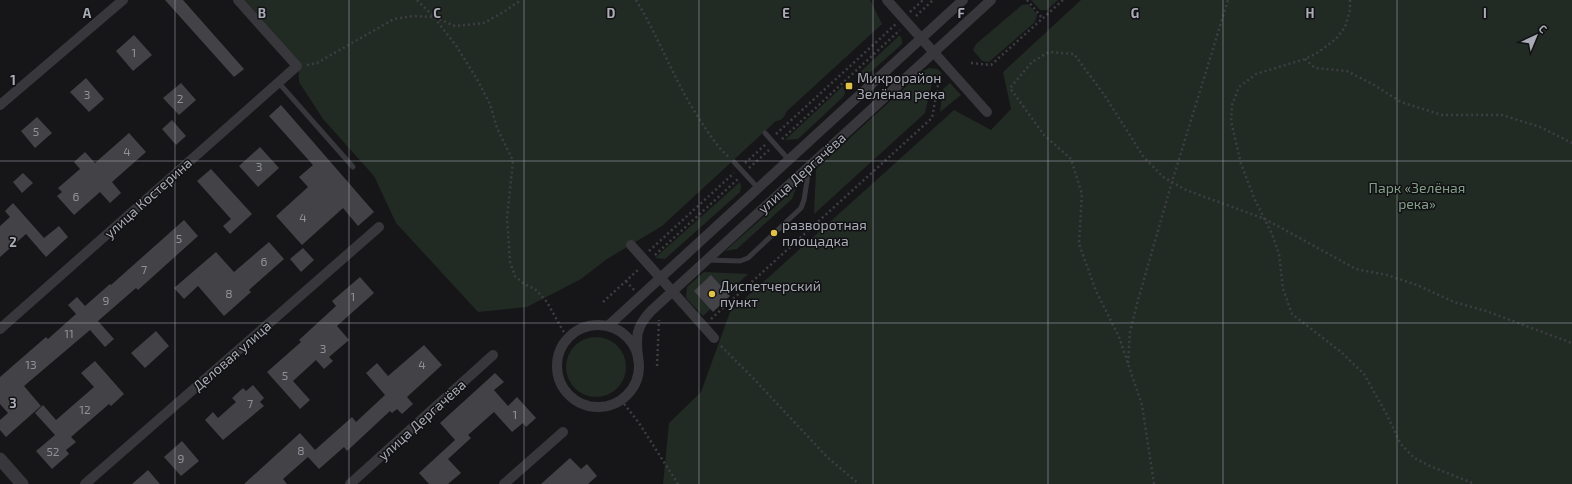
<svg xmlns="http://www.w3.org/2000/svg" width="1572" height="484" viewBox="0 0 1572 484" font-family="'Exo 2',sans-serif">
  <rect width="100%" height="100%" fill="#161618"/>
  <g fill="#222a24">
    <path d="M245 0H870L882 24 786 112C785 117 781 121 776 121L662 226 607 259 581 279 527 307 478 312 396 223 374 176 323 119 299 82 298 60Z"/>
    <path d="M1031 0H1058L1047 10H1040Z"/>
    <path d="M1081 0H1572V484H663L669 423 701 392 730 312 954 110 991 130 1011 109 1003 72Z"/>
    <path d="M1028 4 1037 14 1036 19 1034 23 989 62 982 61 973 50 976 44 1022 5Z"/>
    <path d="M900 35 902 40V44L864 78H860L857 75Z"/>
    <path d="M929 68 938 69 942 74 932 83 925 113 814 214 816 169 923 71Z"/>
    <path d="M950 83 961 95 940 112 943 89Z"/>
    <path d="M843 86 845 93 843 97 798 139 785 140Z"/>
    <path d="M740 182 741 187 740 192 665 259 655 258Z"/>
    <path d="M796 188 792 199 737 249 725 251Z"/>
    <path d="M704 272 748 274 703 316 686 298 687 287Z"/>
    <circle cx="596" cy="367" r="30"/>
  </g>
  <g fill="#434347">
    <path d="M165 0H183L244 69 234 77Z"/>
    <path d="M134 35 152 55 133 71 116 51Z"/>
    <path d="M86 78 104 99 89 112 70 92Z"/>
    <path d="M181 83 196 100 179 115 163 98Z"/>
    <path d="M281 105 374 212 358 226 343 208 302 245 276 216 308 187 299 177 313 165 269 116Z"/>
    <path d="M37 117 52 133 35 148 21 131Z"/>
    <path d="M172 120 186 136 176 145 162 129Z"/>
    <path d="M129 133 146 152 112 182 121 193 110 203 100 192 74 215 57 196 62 192 58 188 80 169 74 162 85 152 95 163Z"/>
    <path d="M260 147 279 168 258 187 239 166Z"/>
    <path d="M211 169 252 214 230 234 223 226 231 219 197 181Z"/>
    <path d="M23 173 33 183 22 193 13 182Z"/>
    <path d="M13 203 44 238 59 226 68 237 46 257 26 234 0 257V226L10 217 5 211Z"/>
    <path d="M184 220 198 236 138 290 136 288 98 321 114 339 105 347 90 330 24 386 41 406 6 437 0 430V420L8 413 0 404V377L46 337 48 339 76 314 68 305 77 297 85 306 110 284 111 285Z"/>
    <path d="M269 242 284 259 249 290 251 292 224 316 198 286 184 299 174 288 216 252 234 272Z"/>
    <path d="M303 248 314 260 301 272 290 259Z"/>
    <path d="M711 275 730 296 713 312 694 291Z"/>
    <path d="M360 277 374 293 337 326 349 340 329 357 333 361 324 369 316 360 293 381 310 400 300 409 267 372 301 342 299 340 336 306 332 301Z"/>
    <path d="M156 331 169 346 145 368 131 353Z"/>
    <path d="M424 345 442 365 407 397 413 404 402 414 397 409 392 413 390 411 347 451 344 447 319 469 308 457 283 479 287 484H244L300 433 315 450 352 417 356 422 385 395 366 373 377 363 388 376Z"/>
    <path d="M95 361 124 394 111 406 109 404 71 437 76 442 66 450 69 454 52 469 36 451 55 435 35 413 43 405 56 420 94 387 81 373Z"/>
    <path d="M495 373 504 382 494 390 508 406 517 397 536 418 526 427 523 423 512 432 494 412 468 435 471 438 448 459 461 473 448 484H429L419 473 455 440 440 423Z"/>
    <path d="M253 385 264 398 260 402 264 406 223 440 205 420 213 412 218 418 236 402 232 398 243 388 246 391Z"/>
    <path d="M182 441 199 461 181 476 164 457Z"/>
    <path d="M570 458 581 469 587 464 597 476 588 484H541Z"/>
    <path d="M148 470 160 484H132Z"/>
  </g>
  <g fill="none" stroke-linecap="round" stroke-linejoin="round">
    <g stroke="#3d3e43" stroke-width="2.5" stroke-dasharray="2 3" stroke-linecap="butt">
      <path d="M417 0 434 17 457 47 478 81 490 104 497 128 513 161 507 217 510 262 515 276 524 284 535 289 547 302 567 338"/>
      <path d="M636 0C661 41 676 86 704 126 711 137 719 149 729 157"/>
      <path d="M1027 0 1043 19"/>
      <path d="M1350 0V10L1345 27 1336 39 1317 53 1305 59 1256 74 1239 87 1232 105 1231 121 1241 164 1255 200 1272 234 1279 254 1283 289 1292 314 1341 352 1364 374 1387 415 1400 443 1414 458 1432 467 1475 484"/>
      <path d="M910 12 923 0"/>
      <path d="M916 16 933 0"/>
      <path d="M1305 59 1315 68 1347 71 1374 85 1401 102 1442 115H1502L1540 127 1572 143"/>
      <path d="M971 63 991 65 1063 0"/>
      <path d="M307 65 317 63 394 19 413 16 434 17 455 26 484 23 505 11 521 0"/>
      <path d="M776 134 896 24"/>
      <path d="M782 139 900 30"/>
      <path d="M745 163 765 145"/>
      <path d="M749 168 769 150"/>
      <path d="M649 251 734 173"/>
      <path d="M655 255 738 179"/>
      <path d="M626 281 634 290"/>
      <path d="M603 302 639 269"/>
      <path d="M711 319 932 118 938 85"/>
      <path d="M721 346 754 379 827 457 859 484"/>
      <path d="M1128 363 1130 332 1138 300 1172 182 1228 0"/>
      <path d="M657 366 659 320"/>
      <path d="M621 400 639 423 678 484"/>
      <path d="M1154 484 1142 405 1119 337 1096 291 1079 244 1082 194 1071 159 1044 135 1010 88 1032 62 1049 52 1074 54 1105 96 1143 156 1163 177 1186 190 1265 219 1356 269 1387 275 1417 285 1454 302 1486 311 1572 343"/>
    </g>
    <g stroke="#37373c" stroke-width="5">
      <path d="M278 82 353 167"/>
      <path d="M765 133 789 160"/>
      <path d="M734 162 758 188"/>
      <path d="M708 260 740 261 748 258 801 208 804 200 809 168"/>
    </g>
    <g stroke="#37373c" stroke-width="10">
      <path d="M887 0 987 112"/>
      <path d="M0 105 123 0"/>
      <path d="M631 245 714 338"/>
      <circle cx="598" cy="366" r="41"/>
      <path d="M608 326 963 0"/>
      <path d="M0 329 297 66 238 0"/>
      <path d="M638 359C636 337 635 328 651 311L991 0"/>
      <path d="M85 484 379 227"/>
      <path d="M350 484 493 355"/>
      <path d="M504 484 563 432"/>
    </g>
    <path stroke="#37373c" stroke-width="13" d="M0 459 22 484"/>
  </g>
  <path fill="none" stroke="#a9abb6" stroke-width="1" stroke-opacity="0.55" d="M175 0V484M349 0V484M524 0V484M699 0V484M873 0V484M1048 0V484M1223 0V484M1397 0V484M0 161H1572M0 323H1572"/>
  <g fill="#e0c346" stroke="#111113" stroke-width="1.5">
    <rect x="845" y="82" width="8" height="8" rx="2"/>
    <circle cx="774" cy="233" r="4"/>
    <circle cx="712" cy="294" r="4"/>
  </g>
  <g text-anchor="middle" stroke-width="3" stroke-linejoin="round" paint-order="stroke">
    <g font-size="12" fill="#90919a">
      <text x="134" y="57">1</text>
      <text x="87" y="99">3</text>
      <text x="180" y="103">2</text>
      <text x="36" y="136">5</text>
      <text x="127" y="156">4</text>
      <text x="259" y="171">3</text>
      <text x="76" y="201">6</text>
      <text x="303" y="222">4</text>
      <text x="179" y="243">5</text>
      <text x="264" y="266">6</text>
      <text x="144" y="274">7</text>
      <text x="229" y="298">8</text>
      <text x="353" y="301">1</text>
      <text x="106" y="305">9</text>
      <text x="69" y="338">11</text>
      <text x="323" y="353">3</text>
      <text x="31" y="369">13</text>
      <text x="422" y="369">4</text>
      <text x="285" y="380">5</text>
      <text x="250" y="408">7</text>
      <text x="85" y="414">12</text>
      <text x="515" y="419">1</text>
      <text x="301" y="455">8</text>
      <text x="53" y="456">52</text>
      <text x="181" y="463">9</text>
    </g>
    <g font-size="14" fill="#a9abb6" stroke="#111113" text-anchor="start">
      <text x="857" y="83">Микрорайон<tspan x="857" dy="16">Зелёная река</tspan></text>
      <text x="782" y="230">разворотная<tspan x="782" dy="16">площадка</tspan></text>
      <text x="720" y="291">Диспетчерский<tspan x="720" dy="16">пункт</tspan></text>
    </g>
    <g font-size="14" fill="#a9abb6" stroke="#111113">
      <text transform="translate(802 173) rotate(-42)" y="5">улица Дергачёва</text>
      <text transform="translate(148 198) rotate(-42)" y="5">улица Костерина</text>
      <text transform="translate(232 356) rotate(-41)" y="5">Деловая улица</text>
      <text transform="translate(422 420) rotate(-42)" y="5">улица Дергачёва</text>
    </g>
    <g font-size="14" fill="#829f88" stroke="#111113">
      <text x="1417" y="193">Парк «Зелёная<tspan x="1417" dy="16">река»</tspan></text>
    </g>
  </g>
  <g font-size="13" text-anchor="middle" font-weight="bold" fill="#a9abb6" stroke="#111113" stroke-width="3" stroke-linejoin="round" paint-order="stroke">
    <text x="87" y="18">A</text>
    <text x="262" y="18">B</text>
    <text x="437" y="18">C</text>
    <text x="611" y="18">D</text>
    <text x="786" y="18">E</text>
    <text x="961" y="18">F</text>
    <text x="1135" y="18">G</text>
    <text x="1310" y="18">H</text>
    <text x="1485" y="18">I</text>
    <text x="13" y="85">1</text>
    <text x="13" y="247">2</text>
    <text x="13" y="408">3</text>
  </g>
  <g transform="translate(1536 36) rotate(44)" stroke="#111113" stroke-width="3" paint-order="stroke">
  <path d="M0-3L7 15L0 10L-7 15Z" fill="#a9abb6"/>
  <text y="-6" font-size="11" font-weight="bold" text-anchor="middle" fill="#a9abb6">С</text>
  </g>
</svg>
